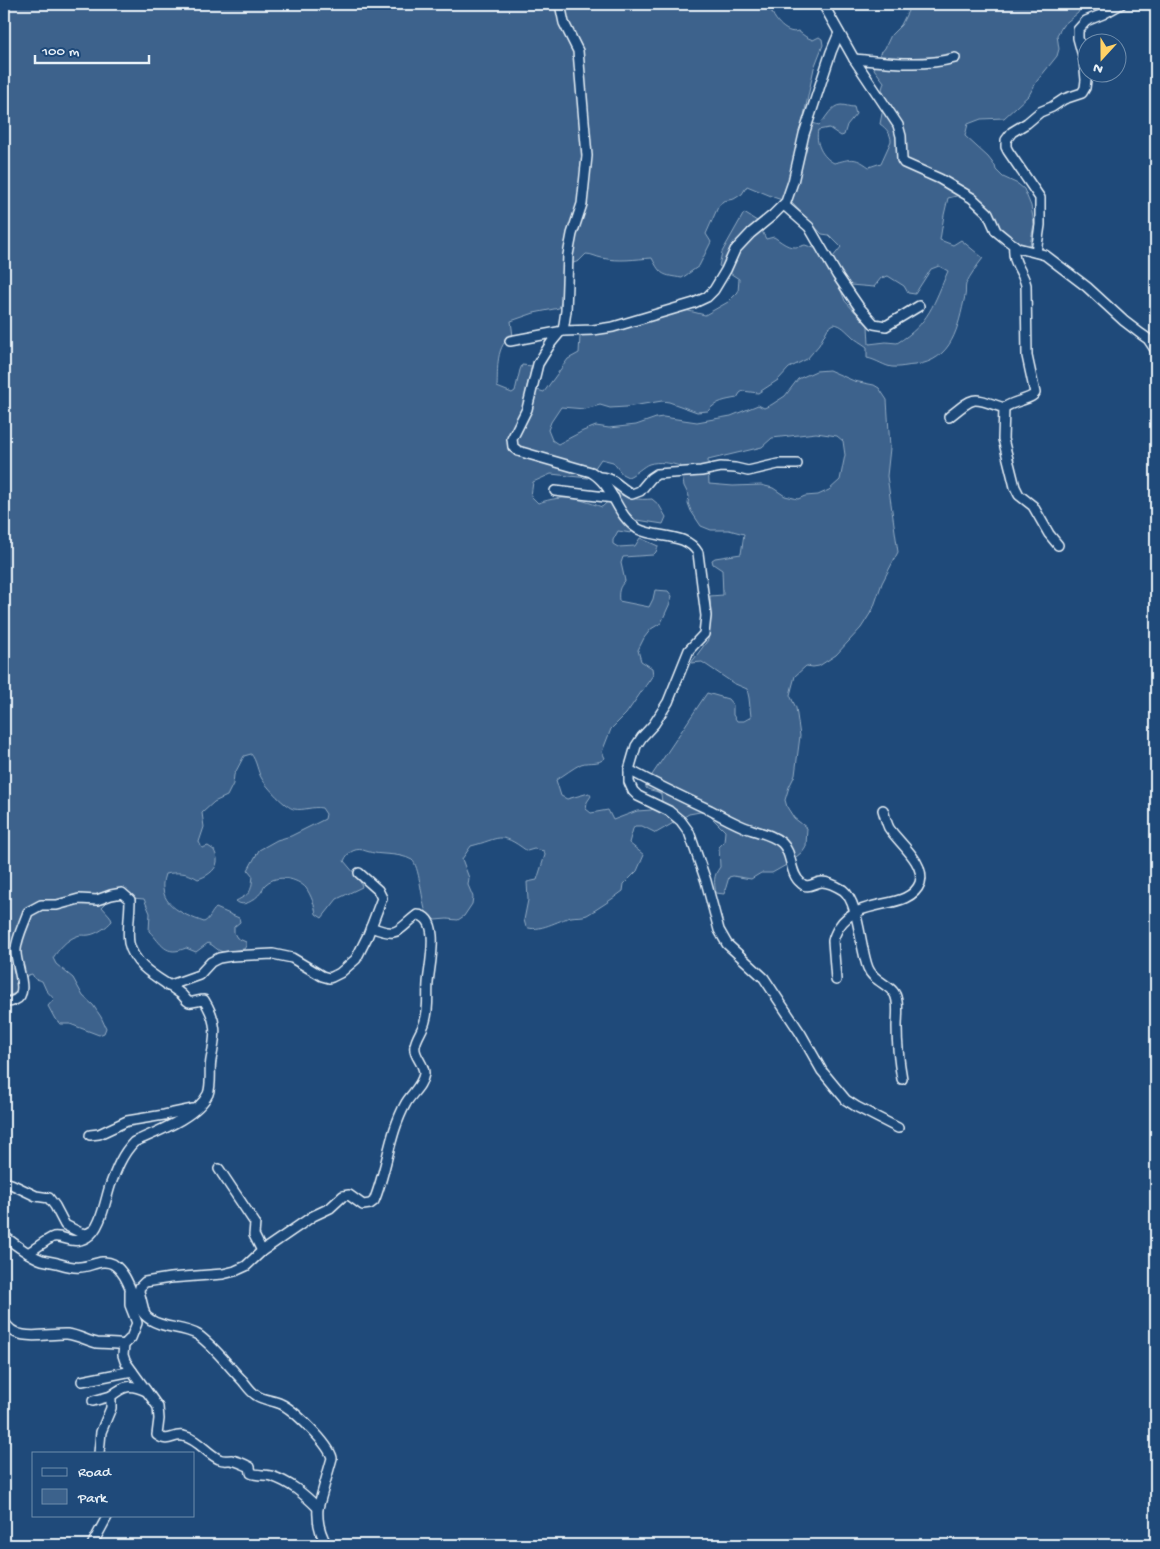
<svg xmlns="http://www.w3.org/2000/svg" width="1160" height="1549" viewBox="0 0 1160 1549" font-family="'Gochi Hand',sans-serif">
  <rect width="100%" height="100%" fill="#1f4a7a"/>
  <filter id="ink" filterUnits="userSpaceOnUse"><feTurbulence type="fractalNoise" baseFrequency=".02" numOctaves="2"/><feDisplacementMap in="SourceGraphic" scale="10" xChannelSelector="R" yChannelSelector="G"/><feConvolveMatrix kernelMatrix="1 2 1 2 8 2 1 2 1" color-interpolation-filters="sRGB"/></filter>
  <g filter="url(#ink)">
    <path fill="#3c628c" stroke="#92aac2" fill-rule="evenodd" d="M4 4H770C770 16 786 36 798 31L806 37 813 40 819 37 822 39 823 45 814 68 803 120 819 125C826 119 831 105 841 105 845 105 850 107 854 107L856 114 847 125 844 135 841 136 829 128 818 130C815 143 822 157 834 163 851 159 854 156 869 167L881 163 891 141C891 134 886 128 880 124L885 98 882 89 884 82 874 69 881 51V53L885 48 891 35 901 25 908 11 899 4H1082L1078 13 1063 25 1057 35 1059 49 1057 56 1037 81 1029 95 1004 118 981 119 968 124 965 136 988 157 995 166 996 170 1003 177 1018 184 1024 189 1031 206 1034 224 1030 245C1019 247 1004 238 1000 228L969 193 948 198 944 215 940 240 953 245 961 240 983 258C977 266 970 275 966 284 965 288 966 292 965 296 958 327 953 360 915 365 909 365 899 368 892 367 884 366 877 360 867 358V347C862 343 855 340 851 335 845 330 842 325 834 324L828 328 819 345 807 359 789 368 778 380 758 393 743 391 740 393 737 398C726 400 716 401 708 411L697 412 669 402 662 401 626 407 610 408 600 405 585 409 561 407 551 422 548 430 552 440 558 444 583 431 596 426 609 428 636 425 656 418 663 417 697 422 731 416 758 405 764 408 771 405 785 396 798 379 816 371 829 370 854 381 874 385 879 388 887 400 890 448 887 476 898 552 882 583 873 609 861 628 836 655 819 666 813 667 806 666 795 676 790 695 796 708 800 736 795 775 789 787 785 800 787 807 794 818 807 828 806 846 802 852 788 864 772 873H761L751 879 733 876 729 877 724 894 716 893C714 882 713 876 720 867L719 847 724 842 725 831 707 813 700 812 689 814 656 833 642 826H635L633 829 629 843 644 855 637 871 624 884 623 891C611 900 599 908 587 915 582 917 576 916 571 917 559 920 538 933 526 927L524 920 528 900 527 882 537 880 545 855 544 851 534 849 527 851C499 830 500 839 471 846L462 859 469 878 468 885 473 897 472 904 464 916 458 920 447 919 435 920C432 917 426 913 425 909 422 900 419 865 412 860 398 852 380 856 366 851 357 847 348 851 344 861L360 880 362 887 337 899 322 918 316 914C315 906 311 895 306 888 297 878 277 874 266 884 264 885 263 888 262 891 257 898 244 909 236 901 251 893 251 893 253 876L248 870 259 850 277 840 291 836 325 819 326 814 322 808C312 806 304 811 294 809 286 808 267 787 262 779 257 771 257 761 251 754L244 756 234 775 233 784 227 796 214 802 202 813 204 827 199 842 202 848 208 846 214 850C215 853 218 858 217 862 216 871 205 877 198 879 187 872 177 872 165 874 155 903 181 914 204 922 210 919 211 912 216 908L239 918 240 922 234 927V933L237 938 246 942V946L244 949 223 952C217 951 214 945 208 943L196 952 186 948C165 957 162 944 149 931L150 913 144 899 132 898 124 890 108 901 102 907 110 916 112 921C107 927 97 934 89 935 84 936 81 934 77 936 66 940 59 949 53 958L56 964 73 978 83 996 93 1005 101 1017 106 1028 104 1033 99 1035 70 1024H61L55 1019 48 1006 54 999 46 990 42 981 35 979 32 974 28 975 19 985 16 993 4 997ZM747 186 776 198 792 203 822 234 829 235 841 247 833 257 828 253 822 245 814 248 805 245C790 250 786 245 774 237L766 239 757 221 744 213 722 252 719 266 739 279 738 292 728 302 705 315 685 310 610 331 580 336 579 353 568 359 544 392 527 387 532 366 522 365 520 370 515 391 512 393 497 387C498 371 495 343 513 336L511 321 534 313 559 308 562 300 568 265 579 261 586 254C592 254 596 257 602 258 619 262 635 259 652 258 661 276 663 275 682 278L699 266 711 242 706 234 718 207 723 201 734 199 742 194ZM939 266 948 271C934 303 929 324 897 343L886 342 869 344 868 326 845 301 840 288 850 285 874 287 881 278 888 276 904 286 908 293 915 294 931 269ZM816 433 837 436 843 441 845 455 840 480 829 490 818 495 805 496 798 499 785 496 773 488 761 485 733 486 709 484 708 460 762 447 772 438ZM601 459 613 462 622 474 628 477C636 474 643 466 649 464 658 461 671 463 680 466L684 486 689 496 688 503 691 511 701 526 711 530H729L744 534 741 554 715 558 712 560 713 564 722 570 723 595 710 596 711 618 708 640 691 663 702 662 733 683 747 689 749 698 751 717 744 721H737L733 715V705L728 699 707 693 646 784V788C650 791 656 790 661 794L662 802 651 810 637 811 613 820 608 810 591 813 586 809 587 802 591 796 589 793 567 799 561 796 556 780C564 775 573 768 581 764 590 761 598 765 605 758L602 752 611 729 626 714 653 675 652 668 641 661 638 650 644 638 651 629 661 623 670 603 672 596 668 591 655 590 653 599 649 607 619 601C618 592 619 587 625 581L621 563 623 557 653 555 656 552 658 546 640 538 635 546 618 547 613 544V540L618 531 631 533 637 520 663 524 666 517 659 505 652 499C639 500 629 499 617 493L602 507C576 498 566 494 538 503L531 496 533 482 551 474 588 478Z"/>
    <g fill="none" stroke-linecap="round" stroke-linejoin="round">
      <g stroke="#e8f1f8" stroke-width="12">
        <g id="street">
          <path d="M560 4 564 23 578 51 587 156 582 204 572 234 568 255 566 311 563 331"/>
          <path d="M823 4 854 59 898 125 901 136 902 160 904 163 940 179 972 198 988 213 996 231 1007 240 1018 248 1045 255 1087 287 1124 321 1141 334 1148 339 1156 351"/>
          <path d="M1151 4 1156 6"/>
          <path d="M854 59C888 62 922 67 955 58"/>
          <path d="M784 205 809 227 837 275 859 307 874 324 886 326 919 306"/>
          <path d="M1014 245C1012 264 1022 269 1026 285L1027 356 1035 393C1031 400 1012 401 1004 408L1003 439 1015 487 1019 495 1033 506 1049 534 1058 545"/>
          <path d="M1036 252 1040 225V198L1008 151 1006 147V140L1012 132 1027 123 1040 112 1052 107 1064 99 1082 93 1085 88 1086 80 1084 60 1078 38V30L1086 21 1103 14 1121 4"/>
          <path d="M560 332 551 343 538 364 527 409 512 439 513 447 518 451 591 472C615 486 615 515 638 529 657 539 686 532 698 553L706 616 704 634 689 650 668 702 654 724 642 737 636 746 629 770V782L633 791 638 796 669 811 681 821 689 832 706 881 719 930 727 944 764 978 801 1034 822 1071 846 1100 857 1107 898 1128"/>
          <path d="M510 341 563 331 593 330 613 327 694 303 707 297 714 290 726 270 735 250 751 233 773 215 786 202 793 182 804 134 831 52 839 33"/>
          <path d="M949 417C976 395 971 397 1004 408"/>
          <path d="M599 477C613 476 620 489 632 494L640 491 651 478 657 474 701 471 721 467 735 468 748 471 778 464H797"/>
          <path d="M555 491 614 498"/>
          <path d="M629 770C655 784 682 797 710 810 721 816 732 822 744 827 756 832 772 834 782 843 793 853 789 874 801 883 808 890 814 882 822 882 828 882 838 887 843 890 859 902 860 949 868 968 873 982 893 985 896 997 899 1006 897 1017 897 1027 897 1044 899 1062 902 1079"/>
          <path d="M836 980 833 941C834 936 836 932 839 927 858 896 909 912 920 883 926 863 899 843 889 828 886 822 885 816 883 810"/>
          <path d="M168 986 199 975 211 962 219 958 231 956 273 954 292 958 322 976 329 978 332 977 340 973 356 959 368 935 382 898 378 890 359 873"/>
          <path d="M4 1003C7 1002 12 1002 15 1000 31 993 14 963 16 949 17 937 24 924 28 912L41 905H57L79 899 97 900 111 895 122 893 130 900C130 913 127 932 129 943 135 969 162 979 181 994 184 996 185 1000 189 1002 193 1003 199 1000 204 1000 218 1022 216 1035 211 1060 209 1070 212 1084 208 1094 197 1117 156 1132 134 1142 122 1154 116 1170 110 1186 105 1201 101 1229 87 1237 71 1246 66 1235 53 1237 51 1237 33 1250 28 1253"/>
          <path d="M90 1135 99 1134 127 1121 164 1115 193 1109"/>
          <path d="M219 1169 255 1223 254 1235 262 1251"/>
          <path d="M4 1182 11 1184 36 1196 49 1198 55 1206 65 1225 81 1233 87 1234 92 1231"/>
          <path d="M4 1236C16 1245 28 1255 42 1260 47 1261 52 1262 57 1263 64 1265 72 1268 80 1267 90 1267 102 1258 113 1264 133 1277 131 1308 151 1320 165 1329 183 1326 198 1335 215 1347 228 1366 243 1381 247 1386 251 1392 256 1395 262 1400 273 1400 281 1404 294 1410 329 1444 332 1458L318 1508C317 1521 320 1534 327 1545"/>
          <path d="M145 1315 139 1291 140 1287 145 1282 170 1278 223 1274 235 1271 246 1266 262 1251 313 1216 330 1208 343 1196 349 1195 363 1205 370 1204 374 1201C387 1170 389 1133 406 1103 411 1094 422 1086 424 1074 425 1064 413 1056 415 1046 416 1037 423 1030 425 1021 429 1009 427 996 428 983 429 967 442 916 417 915 396 931 399 938 371 927"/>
          <path d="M4 1321C15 1344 46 1333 67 1334 78 1335 87 1341 97 1343 106 1344 115 1343 124 1345L131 1338 137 1323 130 1305V1291"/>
          <path d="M124 1345 123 1355 125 1361 158 1407 159 1419 157 1435C169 1444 172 1434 183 1436 198 1439 206 1453 219 1459 223 1461 227 1460 231 1460 237 1461 244 1464 250 1467L251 1473C258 1476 264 1474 271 1476 290 1482 304 1494 318 1508"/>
          <path d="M82 1381 132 1371"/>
          <path d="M93 1401 111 1396"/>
          <path d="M99 1453 101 1432 111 1408V1396C125 1385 130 1384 146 1391"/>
          <path d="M93 1543 108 1515"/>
        </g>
      </g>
      <use href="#street" stroke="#1f4a7a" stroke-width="9"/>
    </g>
  </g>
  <rect width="1160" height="1549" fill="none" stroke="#1f4a7a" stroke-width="20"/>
  <rect x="10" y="10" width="1140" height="1529" fill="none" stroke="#e8f1f8" stroke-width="2" filter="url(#ink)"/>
  <rect x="32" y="1452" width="162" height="65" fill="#1f4a7a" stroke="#6f8dac"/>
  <rect x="42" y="1468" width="25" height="8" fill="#1f4a7a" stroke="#6f8dac"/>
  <text x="78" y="1476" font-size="15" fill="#e8f1f8">Road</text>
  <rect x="42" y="1489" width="25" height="15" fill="#3c628c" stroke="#6f8dac"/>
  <text x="78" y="1502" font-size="15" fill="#e8f1f8">Park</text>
  <g transform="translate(1102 58) rotate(201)"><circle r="24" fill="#1f4a7a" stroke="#6f8dac"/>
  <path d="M0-4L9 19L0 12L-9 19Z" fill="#ffd166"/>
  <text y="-8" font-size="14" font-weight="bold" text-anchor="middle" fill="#e8f1f8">N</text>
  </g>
  <path d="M35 55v8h114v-8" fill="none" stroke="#e8f1f8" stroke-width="2.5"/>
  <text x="42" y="55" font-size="15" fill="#e8f1f8" stroke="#1f4a7a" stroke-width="4" paint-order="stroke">100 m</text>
</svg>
